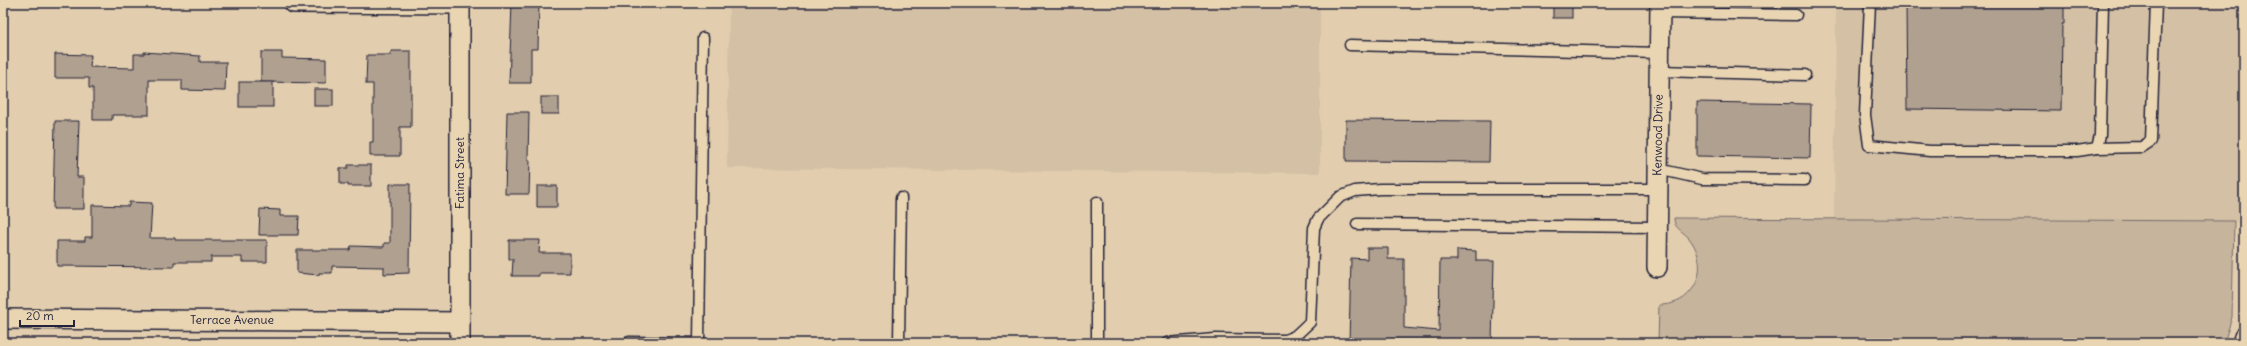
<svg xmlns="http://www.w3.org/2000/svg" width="2247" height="346" viewBox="0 0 2247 346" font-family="Delius,sans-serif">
  <rect width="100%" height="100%" fill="#e2ceae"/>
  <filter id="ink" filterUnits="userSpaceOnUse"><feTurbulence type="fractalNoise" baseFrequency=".025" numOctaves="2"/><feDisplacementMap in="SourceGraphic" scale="8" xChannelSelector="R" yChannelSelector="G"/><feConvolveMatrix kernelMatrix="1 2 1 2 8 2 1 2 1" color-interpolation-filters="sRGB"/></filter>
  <g filter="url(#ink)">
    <g fill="#d3c0a5">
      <path d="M729 3H1320V173L727 168Z"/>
      <path d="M1836 3H2244V221L1834 219Z"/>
    </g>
    <path fill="#c6b49d" stroke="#746b6c" d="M1674 218 2234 221 2232 317 2224 343H1658L1659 305C1672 305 1683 301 1691 291 1704 275 1701 252 1688 237 1681 230 1674 228 1674 218Z"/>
    <g fill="#b0a090" stroke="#22223b">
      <path d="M512 3H539L538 49H531V83H509Z"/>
      <rect x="1553" y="3" width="19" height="15"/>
      <path d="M1906 3H2064V24H2062L2061 111 1907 109Z"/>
      <path d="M391 51H411V127H400V156H370V142H373V84H366L367 55H391Z"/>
      <path d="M144 52 200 56V62H226L225 91 182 90V80H149V115H112V120H93V88H89V78H55V54L91 55 90 67 134 68V54H144Z"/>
      <path d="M261 52H282V58L326 59V83L261 82Z"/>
      <rect x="239" y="82" width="34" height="25"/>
      <rect x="314" y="89" width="19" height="17"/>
      <rect x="541" y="97" width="18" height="17"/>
      <path d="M1697 102 1811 104 1810 158 1697 156Z"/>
      <path d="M507 112H529L528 160H530L529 194H505Z"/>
      <path d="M1346 120 1490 121 1489 162 1346 161Z"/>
      <path d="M55 121H79L77 177H84V209H53Z"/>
      <path d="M348 165H371V186H348V184H340V168H348Z"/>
      <path d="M390 184H410L409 273 384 274V267L332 266V273H319V275L297 273V250H350L351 246 384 247V243H390Z"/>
      <rect x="537" y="186" width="20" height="21"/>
      <path d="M129 202 152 203 150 238H175V240H267V262H242V257H211V262H174V267L57 266V241H85V237H92V205L129 206Z"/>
      <path d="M260 209 280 210V216H299L298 235H259Z"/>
      <path d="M509 240H540L539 253H570V273H539V276H512L513 259H509Z"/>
      <path d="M1367 248H1388V259H1404V328L1439 331 1440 260H1457V250L1476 251V261H1494L1492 343H1349L1351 258 1367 259Z"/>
    </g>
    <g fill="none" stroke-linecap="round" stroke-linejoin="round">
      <g stroke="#22223b" stroke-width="13">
        <g id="service">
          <path d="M1870 3 1865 115 1869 145 1930 151H2077L2097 148 2100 135 2103 3"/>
          <path d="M1660 13 1796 15"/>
          <path d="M1350 45 1659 53"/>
          <path d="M1659 71 1805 75"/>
          <path d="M2097 148 2142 147 2151 141 2156 3"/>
          <path d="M1658 169 1702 179 1805 180"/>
          <path d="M1357 224 1656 227"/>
          <path d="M629 342 702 343"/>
          <path d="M699 343 703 38"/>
          <path d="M899 343 901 198"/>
          <path d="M1097 343V202"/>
          <path d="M1167 343 1215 339 1285 340 1295 336 1310 322 1314 228 1318 219 1340 197 1355 191 1380 189H1657"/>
        </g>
      </g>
      <g stroke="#22223b" stroke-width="22">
        <g id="minor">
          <path d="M294 3 460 4"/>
          <path d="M1657 267 1660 3"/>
          <path d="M3 319 460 322"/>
          <path d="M460 343V3"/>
          <path d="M2242 343 2244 337"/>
        </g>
      </g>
      <use href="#service" stroke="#ead5b3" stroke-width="10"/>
      <use href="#minor" stroke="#ead5b3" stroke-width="19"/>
    </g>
  </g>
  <g text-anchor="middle" stroke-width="3" stroke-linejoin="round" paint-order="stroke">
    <g font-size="12" fill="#22223b" stroke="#ead5b3">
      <text transform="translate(1658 135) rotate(-89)" y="4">Kenwood Drive</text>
      <text transform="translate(460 173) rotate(-90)" y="4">Fatima Street</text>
      <text x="232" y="324">Terrace Avenue</text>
    </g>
  </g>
  <rect width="2247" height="346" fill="none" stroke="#ead5b3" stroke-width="16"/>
  <rect x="8" y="8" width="2231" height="330" fill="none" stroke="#22223b" stroke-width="1.5" filter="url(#ink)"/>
  <path d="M20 320v6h54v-6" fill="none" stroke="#22223b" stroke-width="2"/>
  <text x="26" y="320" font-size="12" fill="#22223b" stroke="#ead5b3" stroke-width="3" paint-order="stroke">20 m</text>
</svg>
